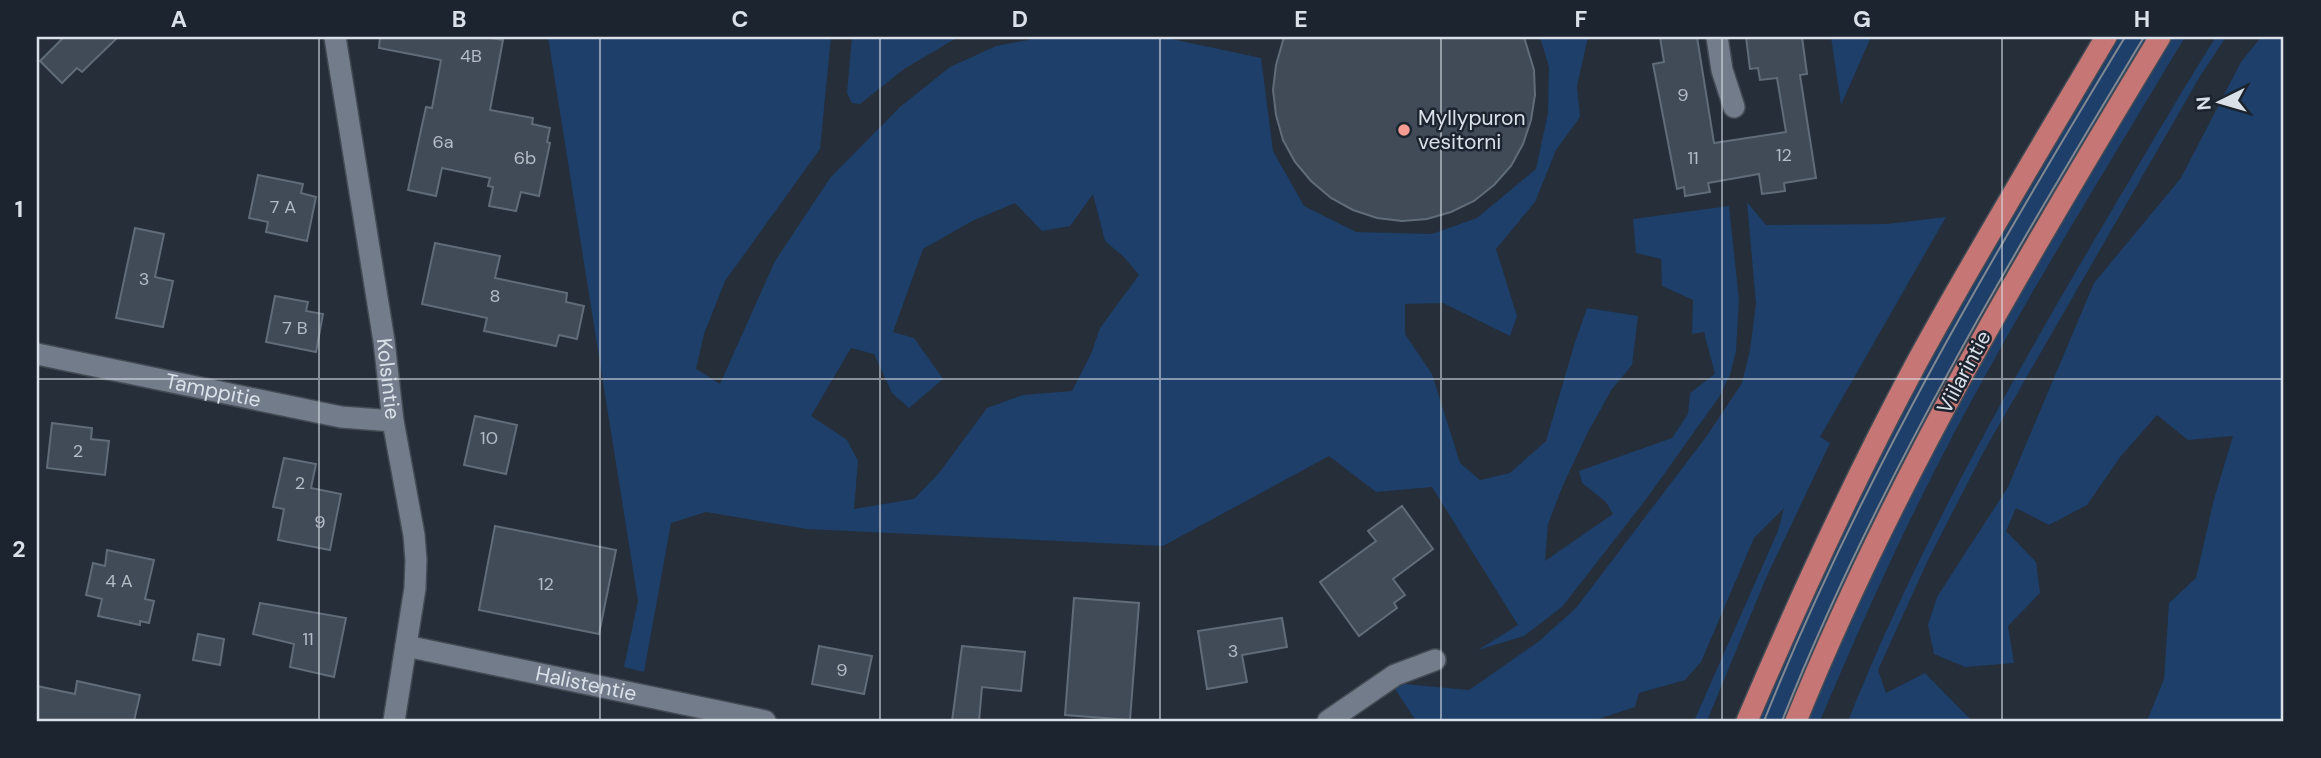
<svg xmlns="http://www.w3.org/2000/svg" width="2321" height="758" viewBox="0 0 2321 758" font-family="'DM Sans',sans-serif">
  <rect width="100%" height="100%" fill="#252e39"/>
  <g fill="#1d3f69" fill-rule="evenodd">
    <path d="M548 37H831L820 149 725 281 704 334 696 369 720 384 775 261 830 178 900 107 950 67 996 46 1043 37H1162L1261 58 1273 151 1304 206 1356 232 1432 234 1477 218 1536 169 1548 113 1549 67 1540 37H1588L1577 86 1580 117 1556 150 1535 202 1496 249 1517 316 1510 336 1443 303 1405 304V334L1432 374 1460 463 1480 480 1510 473 1546 441 1575 342 1587 308 1638 316 1632 365 1612 389 1588 432 1563 485 1548 524 1545 561 1613 514 1606 502 1582 483 1579 471 1672 438 1688 414 1690 393 1715 374 1704 332 1692 334 1693 300 1662 286 1661 259 1636 253 1633 219 1729 206 1739 300 1736 351 1730 375 1719 397 1647 498 1562 607 1524 636 1478 650 1518 625 1432 487 1376 492 1329 456 1163 546 807 529 706 512 671 523 644 672 624 667 638 601ZM1093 194 1105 241 1124 257 1139 275 1100 328 1091 354 1072 391 1023 395 987 408 939 473 914 499 854 509 858 461 847 440 811 416 851 348 874 354 892 393 909 408 943 379 914 338 893 332 923 249 972 221 1015 203 1042 231 1070 226Z"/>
    <path d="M852 37H958L904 69 860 104 852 103 847 93Z"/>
    <path d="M1831 37H1871L1841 105Z"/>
    <path d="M2114 37H2147C2078 152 2007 266 1943 385 1885 494 1832 607 1785 721H1754L1908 391Z"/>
    <path d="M2170 37H2185C2100 179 2011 321 1935 470 1893 552 1856 636 1820 721H1806L1872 571 1981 359Z"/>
    <path d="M2216 37H2226L2199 78 1984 451 1928 560 1878 670 1886 693 1925 673 1972 721H1848C1916 551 2006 390 2099 232 2138 167 2175 101 2216 37Z"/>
    <path d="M2261 37H2284V721H2147L2164 679 2169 603 2196 578 2214 499 2233 436 2188 440 2157 415 2121 456 2087 505 2049 525 2016 508 2006 531 2036 562 2040 593 2008 626 2014 663 1965 667 1934 654 1928 625 1937 597 2008 487 2094 283 2181 178 2241 62Z"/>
    <path d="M1747 202 1766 225 1887 224 1946 217 1820 437 1830 443 1766 578 1707 721H1694L1778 531 1784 508 1754 538 1701 662 1685 680 1639 693 1635 707 1592 721H1416L1395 689 1404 684 1469 690 1538 642 1576 608 1706 437 1742 383 1750 350 1756 304Z"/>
  </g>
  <g fill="#414b58" stroke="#616c79" stroke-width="2">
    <path d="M64 37H118L82 72 77 68 62 83 40 61Z"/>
    <path d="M380 37H484L503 40 490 110 533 118 532 124 550 128 547 142 550 143 539 196 521 192 516 211 489 206 493 187 488 186 490 178 442 168 436 196 408 190 426 107 432 108 441 60 379 48Z"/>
    <path d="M1284 37H1524L1534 70 1535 95 1531 120 1523 144 1511 166 1494 185 1474 201 1451 212 1427 219 1402 221 1377 218 1353 210 1331 198 1311 181 1295 162 1283 140 1276 115 1273 90 1276 65Z"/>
    <path d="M1660 37H1697L1714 143 1786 132 1777 78 1760 80 1758 68 1750 69 1746 37H1802L1807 74 1800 75 1816 178 1784 183 1785 191 1762 194 1759 174 1708 183 1710 192 1685 196 1684 187 1677 189 1653 64 1664 62Z"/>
    <path d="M258 175 303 184 301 193 316 197 307 241 266 232 268 222 249 218Z"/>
    <path d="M135 228 164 234 155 277 173 281 163 327 116 318Z"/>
    <path d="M435 243 500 256 495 278 567 293 566 302 584 306 577 339 559 335 556 346 484 331 487 318 422 304Z"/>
    <path d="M275 296 308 302 306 311 323 314 316 352 266 342Z"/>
    <path d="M475 416 517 425 506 474 464 465Z"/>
    <path d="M52 423 92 428 91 439 109 441 105 475 47 468Z"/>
    <path d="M284 458 316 464 311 488 341 494 330 550 278 540 284 509 273 507Z"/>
    <path d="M1402 506 1433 549 1393 579 1405 595 1394 603 1397 608 1359 636 1320 582 1376 541 1368 531Z"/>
    <path d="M495 526 616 550 599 634 479 610Z"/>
    <path d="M107 550 154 560 145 599 154 601 149 623 140 621V625L98 616 102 599 86 595 93 563 105 566Z"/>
    <path d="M1074 598 1139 603 1130 720 1065 715Z"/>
    <path d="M260 603 346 618 334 677 290 667 294 644 253 634Z"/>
    <path d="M1282 618 1287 647 1242 655 1247 682 1207 689 1198 631Z"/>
    <path d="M198 634 224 639 220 665 193 660Z"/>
    <path d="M819 646 872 656 864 694 812 684Z"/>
    <path d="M962 646 1025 652 1021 691 982 687 979 721H952Z"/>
    <path d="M77 681 140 695 134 721H37V686L75 694Z"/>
  </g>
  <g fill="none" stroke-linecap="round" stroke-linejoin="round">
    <g stroke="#434b54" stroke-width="24">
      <g id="minor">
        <path id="s1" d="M335 37 384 341 393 421 414 535 416 560 415 588 394 721"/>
        <path d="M1717 37 1722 70 1734 107"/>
        <path id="s2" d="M37 354 341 417 393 421"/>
        <path id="s3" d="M406 646 765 721"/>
        <path d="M1328 721 1395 675 1435 660"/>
      </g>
    </g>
    <g stroke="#434b54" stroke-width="24">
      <g id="major">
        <path d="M1747 721C1799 599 1854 479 1917 362 1977 252 2042 145 2106 37"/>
        <path d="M1796 721C1893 481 2026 258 2160 37"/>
      </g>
    </g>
    <use href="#minor" stroke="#727c8a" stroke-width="21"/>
    <use href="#major" stroke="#c77676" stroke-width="21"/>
    <g stroke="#808891" stroke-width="2">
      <path d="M1764 721C1860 480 1991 258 2125 37"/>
      <path d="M1782 721C1877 481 2011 258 2144 37"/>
    </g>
  </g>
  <path fill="none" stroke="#dbe1e9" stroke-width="2" stroke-opacity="0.55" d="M319 37V721M600 37V721M880 37V721M1160 37V721M1441 37V721M1722 37V721M2002 37V721M37 379H2284"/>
  <circle fill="#f59c93" stroke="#1b242f" stroke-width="2.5" cx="1404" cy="130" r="7"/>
  <g text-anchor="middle" stroke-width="5" stroke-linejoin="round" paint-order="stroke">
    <g font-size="18" fill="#b4bcc5">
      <text x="471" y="62">4B</text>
      <text x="1683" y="101">9</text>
      <text x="443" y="148">6a</text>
      <text x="1784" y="161">12</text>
      <text x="525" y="164">6b</text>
      <text x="1693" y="164">11</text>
      <text x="283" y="213">7 A</text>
      <text x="144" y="285">3</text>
      <text x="495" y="302">8</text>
      <text x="295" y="334">7 B</text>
      <text x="489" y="444">10</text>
      <text x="78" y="457">2</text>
      <text x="300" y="489">2</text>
      <text x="320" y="528">9</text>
      <text x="119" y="587">4 A</text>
      <text x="546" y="590">12</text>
      <text x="308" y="645">11</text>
      <text x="1233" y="657">3</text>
      <text x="842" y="676">9</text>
    </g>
    <g font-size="21" fill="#dbe1e9" stroke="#1b242f" text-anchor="start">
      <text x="1418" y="125">Myllypuron<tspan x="1418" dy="24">vesitorni</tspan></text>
    </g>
    <g font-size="21" fill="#dbe1e9" stroke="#1b242f">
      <text transform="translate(1964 372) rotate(-62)" y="7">Viilarintie</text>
      <text dy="7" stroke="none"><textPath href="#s1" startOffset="346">Kolsintie</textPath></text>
      <text dy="7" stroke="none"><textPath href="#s2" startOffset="180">Tamppitie</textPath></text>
      <text dy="7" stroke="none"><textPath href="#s3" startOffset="184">Halistentie</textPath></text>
    </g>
  </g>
  <rect width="2321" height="758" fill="none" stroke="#1b242f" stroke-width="77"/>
  <g transform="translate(2220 102) rotate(265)" stroke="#1b242f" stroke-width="5" paint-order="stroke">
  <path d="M0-5L12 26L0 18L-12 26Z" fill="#dbe1e9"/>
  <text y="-10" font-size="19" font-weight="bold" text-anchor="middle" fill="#dbe1e9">N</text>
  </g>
  <rect x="38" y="38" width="2244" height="682" fill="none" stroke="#dbe1e9" stroke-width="2.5"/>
  <g font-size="23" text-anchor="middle" font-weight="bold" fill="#dbe1e9">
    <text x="179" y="27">A</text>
    <text x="459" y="27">B</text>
    <text x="740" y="27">C</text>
    <text x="1020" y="27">D</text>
    <text x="1301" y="27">E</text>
    <text x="1581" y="27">F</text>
    <text x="1862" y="27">G</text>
    <text x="2142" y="27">H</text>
    <text x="19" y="217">1</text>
    <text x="19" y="557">2</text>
  </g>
</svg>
